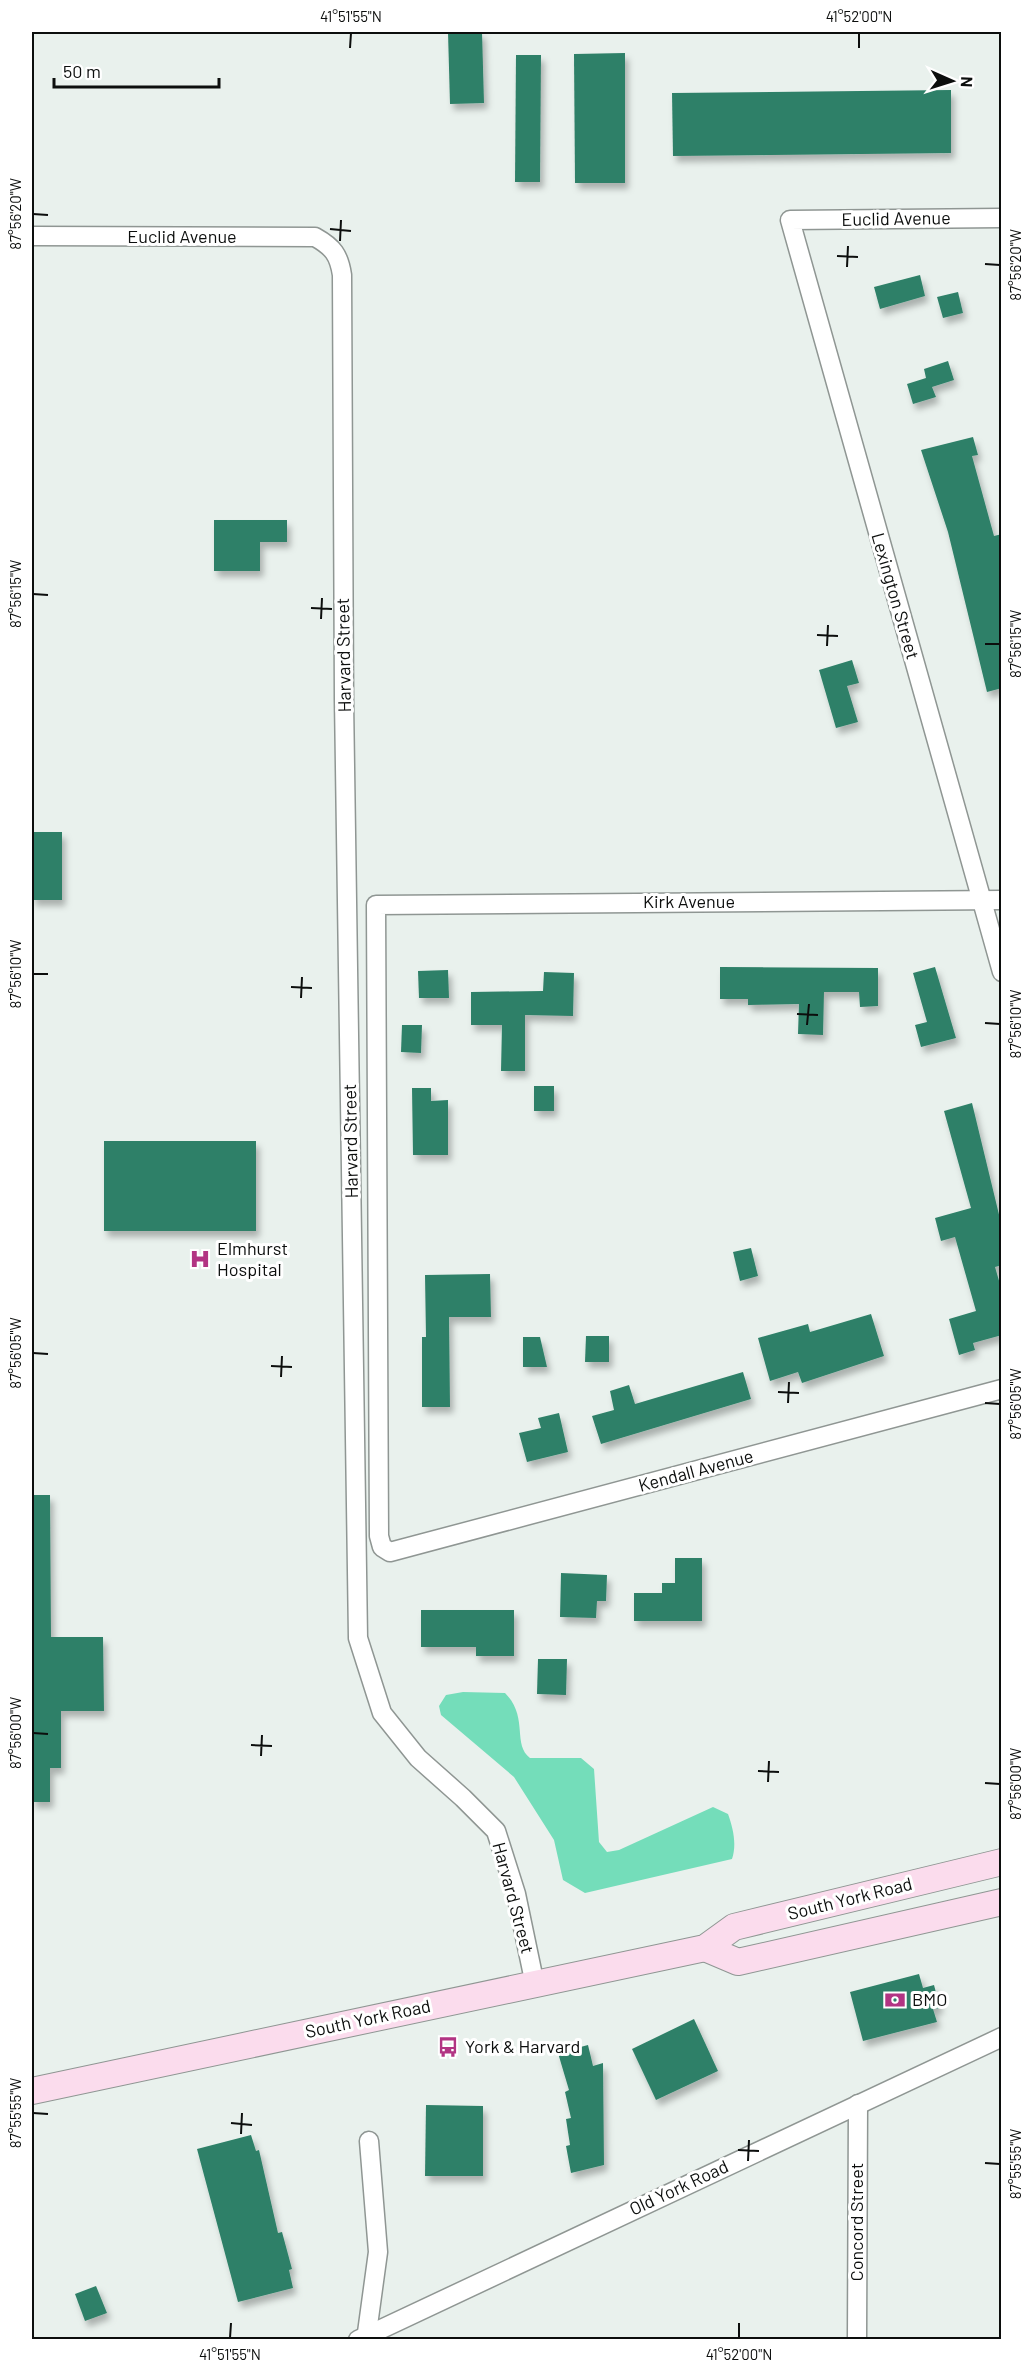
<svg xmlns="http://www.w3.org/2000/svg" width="1033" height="2371" viewBox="0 0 1033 2371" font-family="Barlow,sans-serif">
  <defs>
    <filter id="shadow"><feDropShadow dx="3.5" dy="6" stdDeviation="3" flood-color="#0004"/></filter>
  </defs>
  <rect width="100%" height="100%" fill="#e9f1ed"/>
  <path fill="#74ddba" d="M463 1692 505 1693C529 1717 512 1744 530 1758H581L594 1769 599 1842 607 1852 619 1850 713 1807 728 1814C733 1828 737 1844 732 1859L585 1893 563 1880 554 1840 514 1777 441 1715 439 1706 446 1695Z"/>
  <g fill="#2e8068" filter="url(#shadow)">
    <path d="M448 32H482L484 103 450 104Z"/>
    <path d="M625 53V183H575L574 54Z"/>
    <path d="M516 55H541L540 182H515Z"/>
    <path d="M951 90V153L673 156 672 93Z"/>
    <path d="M920 275 925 296 880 309 874 287Z"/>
    <path d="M958 292 963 313 943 318 937 297Z"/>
    <path d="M948 361 954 380 932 387 936 397 913 404 907 384 926 378 924 369Z"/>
    <path d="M973 437 978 455 972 456 994 536 1002 534V688L987 692 948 532 921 450Z"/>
    <path d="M214 520H287V542H260V571H214Z"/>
    <path d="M852 660 859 683 847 686 858 722 836 728 819 670Z"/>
    <rect x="32" y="832" width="30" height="68"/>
    <path d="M720 967 878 968V1006L860 1007 859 992H824L823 1035 798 1034 799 1004 748 1005V999H720Z"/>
    <path d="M935 967 956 1038 921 1047 915 1025 927 1022 913 973Z"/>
    <path d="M448 970 449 998H419L418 971Z"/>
    <path d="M544 972 574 973 573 1016 525 1015V1071H501L502 1025H471V992L543 991Z"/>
    <path d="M402 1025H422L421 1053 401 1052Z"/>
    <rect x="534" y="1086" width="20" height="25"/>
    <path d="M412 1088H431V1101L448 1100V1155H413Z"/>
    <path d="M972 1103 1002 1227V1265L995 1267 1002 1291V1335L973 1343 975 1350 959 1355 949 1319 976 1311 955 1237 941 1241 935 1218 971 1208 944 1111Z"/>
    <rect x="104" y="1141" width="152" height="90"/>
    <path d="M751 1248 758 1276 740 1281 733 1252Z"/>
    <path d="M490 1274 491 1317H449L450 1407H422V1337H426L425 1275Z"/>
    <path d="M871 1314 884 1356 802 1383 798 1372 770 1381 758 1338 808 1324 810 1332Z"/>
    <path d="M586 1336H609V1362H585Z"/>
    <path d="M523 1337H540L547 1367H523Z"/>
    <path d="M743 1372 751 1399 601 1444 592 1416 614 1410 610 1391 629 1385 635 1404Z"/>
    <path d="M559 1413 568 1452 527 1462 519 1433 541 1428 538 1418Z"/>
    <path d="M32 1495H50L51 1637H103L104 1711H61V1768H50V1802H32Z"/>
    <path d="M675 1558H702V1621H634V1593H662V1583H675Z"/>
    <path d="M561 1573 607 1575 606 1601H597L596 1618 560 1617Z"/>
    <path d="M421 1610H514V1656H476V1647H421Z"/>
    <path d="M538 1659H567L566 1695 537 1694Z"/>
    <path d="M919 1974 923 1988 934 1985 940 2008 933 2009 937 2022 863 2041 850 1992Z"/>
    <path d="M694 2019 718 2071 656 2100 632 2049Z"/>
    <path d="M588 2045 593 2066 603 2063 604 2165 571 2173 566 2146 570 2145 566 2119 571 2118 565 2092 569 2090 558 2053Z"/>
    <path d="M426 2105 483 2106V2176H425Z"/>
    <path d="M251 2135 256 2151 259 2150 278 2233 282 2232 292 2269 289 2270 293 2288 238 2302 197 2149Z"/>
    <path d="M96 2286 107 2313 85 2321 75 2294Z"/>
  </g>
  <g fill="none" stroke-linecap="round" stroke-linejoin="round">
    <g stroke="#8f9693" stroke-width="21">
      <g id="minor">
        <path d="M1002 218 790 220 1002 972"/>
        <path d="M32 236 315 237C333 247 339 255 342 275L344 700 358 1638 382 1713 418 1758 463 1798 496 1831 516 1894 535 1985"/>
        <path d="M1002 900 376 905 379 1536 382 1547 390 1552 1002 1389"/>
        <path d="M358 2340 1002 2037"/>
        <path d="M366 2340 378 2252 369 2141"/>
        <path d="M857 2340 858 2104"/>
      </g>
    </g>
    <g stroke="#8f9693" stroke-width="28">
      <g id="secondary">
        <path d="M705 1948 738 1962 1002 1902"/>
        <path d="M32 2091 705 1948 734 1927 1002 1862"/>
      </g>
    </g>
    <use href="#minor" stroke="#fff" stroke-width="18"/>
    <use href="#secondary" stroke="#fbdced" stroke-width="26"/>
  </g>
  <path fill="none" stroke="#0c0e0d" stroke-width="2" d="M350 48 351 33M859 48V33M33 214 48 215M330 229 351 231M340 241 341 220M837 256 858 257M985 264 1000 265M847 267 848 246M33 594 48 595M311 608 332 609M321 619 322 598M817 635 838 636M985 644H1000M827 646 828 625M33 974H48M291 987 312 988M301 998 302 977M797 1014 818 1015M985 1023 1000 1024M807 1025 809 1004M33 1353 48 1354M271 1366 292 1367M281 1377 282 1356M778 1392 799 1393M788 1403 789 1382M985 1403 1000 1404M33 1733 48 1734M251 1745 272 1746M261 1756 262 1735M758 1771 779 1772M768 1782 769 1761M985 1783 1000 1784M33 2113 48 2114M231 2123 252 2125M241 2134 242 2113M738 2150 759 2151M748 2161 749 2140M985 2163 1000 2164M230 2338 231 2323M739 2338V2323"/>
  <defs>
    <g id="hospital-bare" transform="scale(1.62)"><path d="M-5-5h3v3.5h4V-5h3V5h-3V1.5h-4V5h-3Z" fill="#b23483" stroke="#fff" stroke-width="2.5" paint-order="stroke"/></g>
    <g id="bank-bare" transform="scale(1.62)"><path d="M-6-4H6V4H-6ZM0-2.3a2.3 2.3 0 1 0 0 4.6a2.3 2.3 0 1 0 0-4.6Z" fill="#b23483" stroke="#fff" stroke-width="2.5" paint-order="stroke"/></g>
    <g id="bus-bare" transform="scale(1.62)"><path d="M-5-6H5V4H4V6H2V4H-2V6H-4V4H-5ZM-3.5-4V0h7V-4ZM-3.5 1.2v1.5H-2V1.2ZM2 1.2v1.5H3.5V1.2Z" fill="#b23483" stroke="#fff" stroke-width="2.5" paint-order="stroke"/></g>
  </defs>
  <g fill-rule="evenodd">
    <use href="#hospital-bare" x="200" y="1259"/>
    <use href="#bank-bare" x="895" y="2000"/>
    <use href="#bus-bare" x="448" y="2047"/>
  </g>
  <g text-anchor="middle" stroke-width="6" stroke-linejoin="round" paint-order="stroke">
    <g font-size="18" fill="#0c0e0d" stroke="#fff">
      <text transform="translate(896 219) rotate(-1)" y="6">Euclid Avenue</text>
      <text x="182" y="243">Euclid Avenue</text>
      <text transform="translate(895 596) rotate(74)" y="6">Lexington Street</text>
      <text transform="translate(344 655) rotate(-91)" y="6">Harvard Street</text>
      <text x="689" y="908">Kirk Avenue</text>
      <text transform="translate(351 1141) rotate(-91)" y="6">Harvard Street</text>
      <text transform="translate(696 1471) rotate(-15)" y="6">Kendall Avenue</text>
      <text transform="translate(513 1898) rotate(75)" y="6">Harvard Street</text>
      <text transform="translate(850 1899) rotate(-14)" y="6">South York Road</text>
      <text transform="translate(368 2019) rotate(-12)" y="6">South York Road</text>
      <text transform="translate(679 2188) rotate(-25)" y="6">Old York Road</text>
      <text transform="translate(857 2222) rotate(-90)" y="6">Concord Street</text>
    </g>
    <g font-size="18" fill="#0c0e0d" stroke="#fff" text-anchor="start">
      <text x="217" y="1255">Elmhurst<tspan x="217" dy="21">Hospital</tspan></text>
      <text x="912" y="2006">BMO</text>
      <text x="465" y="2053">York &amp; Harvard</text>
    </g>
  </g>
  <rect width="1033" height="2371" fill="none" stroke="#ffffff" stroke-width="66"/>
  <g transform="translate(952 81) rotate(93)" stroke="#ffffff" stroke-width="4.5" paint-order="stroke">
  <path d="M0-4.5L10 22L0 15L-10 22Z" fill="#0c0e0d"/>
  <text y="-9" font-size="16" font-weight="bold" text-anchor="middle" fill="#0c0e0d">N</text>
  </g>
  <path d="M54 78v9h165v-9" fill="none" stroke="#0c0e0d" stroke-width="3"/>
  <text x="63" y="78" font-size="18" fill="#0c0e0d" stroke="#ffffff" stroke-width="4.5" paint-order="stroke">50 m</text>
  <rect x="33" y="33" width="967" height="2305" fill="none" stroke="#0c0e0d" stroke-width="2"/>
  <g font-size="15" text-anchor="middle" fill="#0c0e0d">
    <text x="351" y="22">41°51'55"N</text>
    <text x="859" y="22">41°52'00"N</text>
    <text transform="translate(16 214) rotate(-90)" y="5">87°56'20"W</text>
    <text transform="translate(1016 265) rotate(-90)" y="5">87°56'20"W</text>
    <text transform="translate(16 594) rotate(-90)" y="5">87°56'15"W</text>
    <text transform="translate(1016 644) rotate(-90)" y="5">87°56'15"W</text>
    <text transform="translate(16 974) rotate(-90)" y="5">87°56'10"W</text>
    <text transform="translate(1016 1024) rotate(-90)" y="5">87°56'10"W</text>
    <text transform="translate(16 1353) rotate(-90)" y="5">87°56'05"W</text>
    <text transform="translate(1016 1404) rotate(-90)" y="5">87°56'05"W</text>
    <text transform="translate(16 1733) rotate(-90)" y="5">87°56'00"W</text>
    <text transform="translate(1016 1784) rotate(-90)" y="5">87°56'00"W</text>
    <text transform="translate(16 2113) rotate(-90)" y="5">87°55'55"W</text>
    <text transform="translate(1016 2164) rotate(-90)" y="5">87°55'55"W</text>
    <text x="230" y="2360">41°51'55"N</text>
    <text x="739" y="2360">41°52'00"N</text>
  </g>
</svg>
